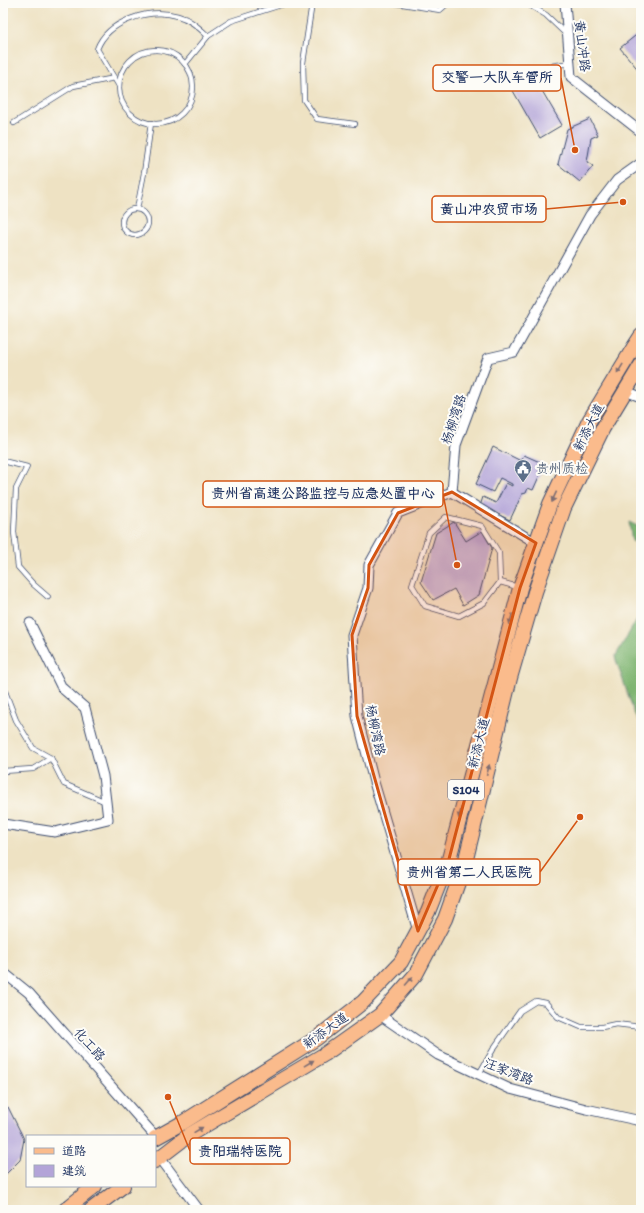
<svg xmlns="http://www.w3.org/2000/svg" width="644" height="1213" viewBox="0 0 644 1213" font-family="Itim,'LXGW WenKai TC',sans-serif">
  <rect width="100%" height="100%" fill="#fdfcf7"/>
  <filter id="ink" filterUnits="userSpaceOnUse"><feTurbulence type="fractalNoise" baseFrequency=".025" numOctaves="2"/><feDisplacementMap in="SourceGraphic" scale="8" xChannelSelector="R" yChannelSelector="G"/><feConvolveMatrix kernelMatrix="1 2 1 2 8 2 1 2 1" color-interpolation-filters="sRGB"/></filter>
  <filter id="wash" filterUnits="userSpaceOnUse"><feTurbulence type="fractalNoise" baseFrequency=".012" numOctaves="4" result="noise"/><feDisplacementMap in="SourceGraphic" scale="16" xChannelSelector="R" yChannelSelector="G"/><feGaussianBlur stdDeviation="0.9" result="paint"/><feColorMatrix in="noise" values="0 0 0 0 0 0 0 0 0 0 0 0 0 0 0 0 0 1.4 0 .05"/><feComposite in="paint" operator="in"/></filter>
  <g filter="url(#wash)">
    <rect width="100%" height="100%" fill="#eee2c3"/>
    <g fill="#7fb571" stroke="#4d7268">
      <path d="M629 522 641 528V545L632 541Z"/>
      <path d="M641 615V724L635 715 615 657 639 616Z"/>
    </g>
    <g id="blocks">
      <g fill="#b3a4d8">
        <path d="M640 32 641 33V73L620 48Z"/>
        <path d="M534 77 562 125 540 138 512 89Z"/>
        <path d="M590 119 598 135 591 138 587 162 593 166 580 182 558 164 567 129Z"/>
        <path d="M493 447 521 461 524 455 542 463 539 471 541 472 533 490 528 488 526 493 522 494 510 520 480 506 483 497 496 503 506 483 512 486V484L500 478 493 492 476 484Z"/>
        <path d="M454 522 466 541 482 531 492 548 479 595 463 605 454 589 433 600 421 582 436 533Z"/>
        <path d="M8 1107 24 1139 20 1160 3 1177V1109Z"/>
      </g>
    </g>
  </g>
  <g filter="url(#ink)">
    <use href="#blocks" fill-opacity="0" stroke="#3b4a6d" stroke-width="1"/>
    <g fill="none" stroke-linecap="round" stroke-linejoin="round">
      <g stroke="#3b4a6d" stroke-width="6">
        <g id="lane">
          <path d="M312 3 303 63 304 100 317 119 355 124"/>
          <path d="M396 3 440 10 448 3"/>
          <path d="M526 3 546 15 566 34"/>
          <circle cx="156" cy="87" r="37"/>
          <path d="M185 64 208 36 231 21 287 3"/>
          <path d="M494 71 538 68 570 63"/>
          <path d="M119 86 97 49C108 20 150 8 178 16 190 19 199 28 208 36"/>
          <path d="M14 123 73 86 115 78"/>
          <circle cx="135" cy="222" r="13"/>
          <path d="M137 209 144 173 151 123"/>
          <path d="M3 461 27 467 16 489 14 532 18 567 33 584 48 597"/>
          <path d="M500 582 484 603 459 616 425 606 412 585 429 533 446 517 482 526 499 553 500 582 518 587"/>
          <path d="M3 686 16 720 33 748 51 758 64 784 106 802"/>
          <path d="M3 771 33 769 51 758"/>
          <path d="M479 1074 494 1048 520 1011 536 1001 546 1003 558 1017 581 1027H602L616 1024 641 1027"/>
        </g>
      </g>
      <g stroke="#3b4a6d" stroke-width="11">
        <g id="street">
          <path d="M565 3 571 77 641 132"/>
          <path d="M625 391 641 397"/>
          <path d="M452 492 536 543"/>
          <path d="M3 824 55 832 108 819 103 776 85 708 62 688 30 623"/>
          <path d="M418 931 374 782 357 716 352 635 368 588 369 565 398 513 452 492 456 445 488 358 514 352 590 215 617 180 641 163"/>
          <path d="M3 972 29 993 155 1136"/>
          <path d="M380 1015 438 1055 510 1089 586 1109 641 1121"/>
          <path d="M160 1158 199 1210"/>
        </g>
      </g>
      <g stroke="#3b4a6d" stroke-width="16">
        <g id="primary">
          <path d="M155 1138 182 1123 317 1038 363 1002 401 962 428 912 449 859 520 588 550 504 589 421 634 347 641 336"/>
          <path d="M155 1161 189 1135 325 1054 380 1015 416 974 445 919 465 863 510 678 535 592 564 508 603 428 641 365"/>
          <path d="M65 1210 95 1186"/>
          <path d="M91 1210 123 1186"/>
        </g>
      </g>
      <use href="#lane" stroke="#fff" stroke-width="4.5"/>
      <use href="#street" stroke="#fff" stroke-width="9"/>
      <use href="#primary" stroke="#fabb8c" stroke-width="14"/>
    </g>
    <defs><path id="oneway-solid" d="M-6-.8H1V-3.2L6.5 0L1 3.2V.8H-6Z"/></defs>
    <g fill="#7f6e73">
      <use href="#oneway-solid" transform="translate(620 369) rotate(121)"/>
      <use href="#oneway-solid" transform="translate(554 497) rotate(115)"/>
      <use href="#oneway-solid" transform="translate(511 619) rotate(105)"/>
      <use href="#oneway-solid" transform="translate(488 770) rotate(-76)"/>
      <use href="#oneway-solid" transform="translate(460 813) rotate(104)"/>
      <use href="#oneway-solid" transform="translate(409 981) rotate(-49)"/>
      <use href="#oneway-solid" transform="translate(309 1063) rotate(-31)"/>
      <use href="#oneway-solid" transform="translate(198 1130) rotate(-31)"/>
    </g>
  </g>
  <path fill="#d45514" fill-opacity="0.2" stroke="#d45514" stroke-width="3" stroke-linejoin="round" d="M452 492 536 543 520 588 449 859 418 931 357 716 352 635 368 588 369 565 398 513Z"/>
  <defs>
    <g id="civic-pin" transform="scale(0.9)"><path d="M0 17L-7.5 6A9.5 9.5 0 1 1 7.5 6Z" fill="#5c6f8a" stroke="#fdfcf7"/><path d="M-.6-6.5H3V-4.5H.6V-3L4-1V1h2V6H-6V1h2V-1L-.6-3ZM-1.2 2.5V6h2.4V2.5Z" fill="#fff"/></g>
  </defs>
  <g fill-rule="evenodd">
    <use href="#civic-pin" x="523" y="468"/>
  </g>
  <g text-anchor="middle" stroke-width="4" stroke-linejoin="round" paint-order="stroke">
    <rect fill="#fdfcf7" stroke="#5f6c8c" stroke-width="1" x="448" y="780" width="36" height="20" rx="3"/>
    <g font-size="12" font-weight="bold" fill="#1b2f5e">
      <text x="466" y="794">S104</text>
    </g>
    <g font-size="13" fill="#1b2f5e" stroke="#fdfcf7">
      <text transform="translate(583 46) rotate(83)" y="5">黄山冲路</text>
      <text transform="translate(453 419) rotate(-72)" y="5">杨柳湾路</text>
      <text transform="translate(588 427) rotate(-63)" y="5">新添大道</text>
      <text transform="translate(376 730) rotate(78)" y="5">杨柳湾路</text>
      <text transform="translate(478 743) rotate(-76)" y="5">新添大道</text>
      <text transform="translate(325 1030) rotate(-36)" y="5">新添大道</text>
      <text transform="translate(90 1044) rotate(48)" y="5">化工路</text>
      <text transform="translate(509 1071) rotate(21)" y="5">汪家湾路</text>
    </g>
    <g font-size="13" fill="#4e5e75" stroke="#fdfcf7" text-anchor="start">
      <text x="536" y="473">贵州质检</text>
    </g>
  </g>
  <path fill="none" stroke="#d45514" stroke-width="1.5" d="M575 150L561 78M623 202L546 209M457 565L443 494M580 817L540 872M168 1097L190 1151"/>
  <g fill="#d45514" stroke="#fdfcf7" stroke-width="1.5">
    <circle cx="575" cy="150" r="4"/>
    <circle cx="623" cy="202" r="4"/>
    <circle cx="457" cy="565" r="4"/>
    <circle cx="580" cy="817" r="4"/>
    <circle cx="168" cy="1097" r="4"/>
  </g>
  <g fill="#fdfcf7" stroke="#d45514" stroke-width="1.5">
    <rect x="433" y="65" width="128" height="26" rx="4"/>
    <rect x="432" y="196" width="114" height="26" rx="4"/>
    <rect x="203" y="481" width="240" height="26" rx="4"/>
    <rect x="398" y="859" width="142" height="26" rx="4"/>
    <rect x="190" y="1138" width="100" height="26" rx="4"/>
  </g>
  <g font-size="14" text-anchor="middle" font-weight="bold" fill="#1b2f5e">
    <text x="497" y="82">交警一大队车管所</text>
    <text x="489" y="214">黄山冲农贸市场</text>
    <text x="323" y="498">贵州省高速公路监控与应急处置中心</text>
    <text x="469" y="877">贵州省第二人民医院</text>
    <text x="240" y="1156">贵阳瑞特医院</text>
  </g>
  <rect width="644" height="1213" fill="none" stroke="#fdfcf7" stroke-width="16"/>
  <rect x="26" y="1135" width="130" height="52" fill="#fdfcf7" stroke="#a3aaba"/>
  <rect x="34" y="1148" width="20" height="6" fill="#fabb8c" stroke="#a3aaba"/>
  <text x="62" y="1155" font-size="12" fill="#1b2f5e">道路</text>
  <rect x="34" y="1165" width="20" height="12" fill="#b3a4d8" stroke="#a3aaba"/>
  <text x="62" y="1175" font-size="12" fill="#1b2f5e">建筑</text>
</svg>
